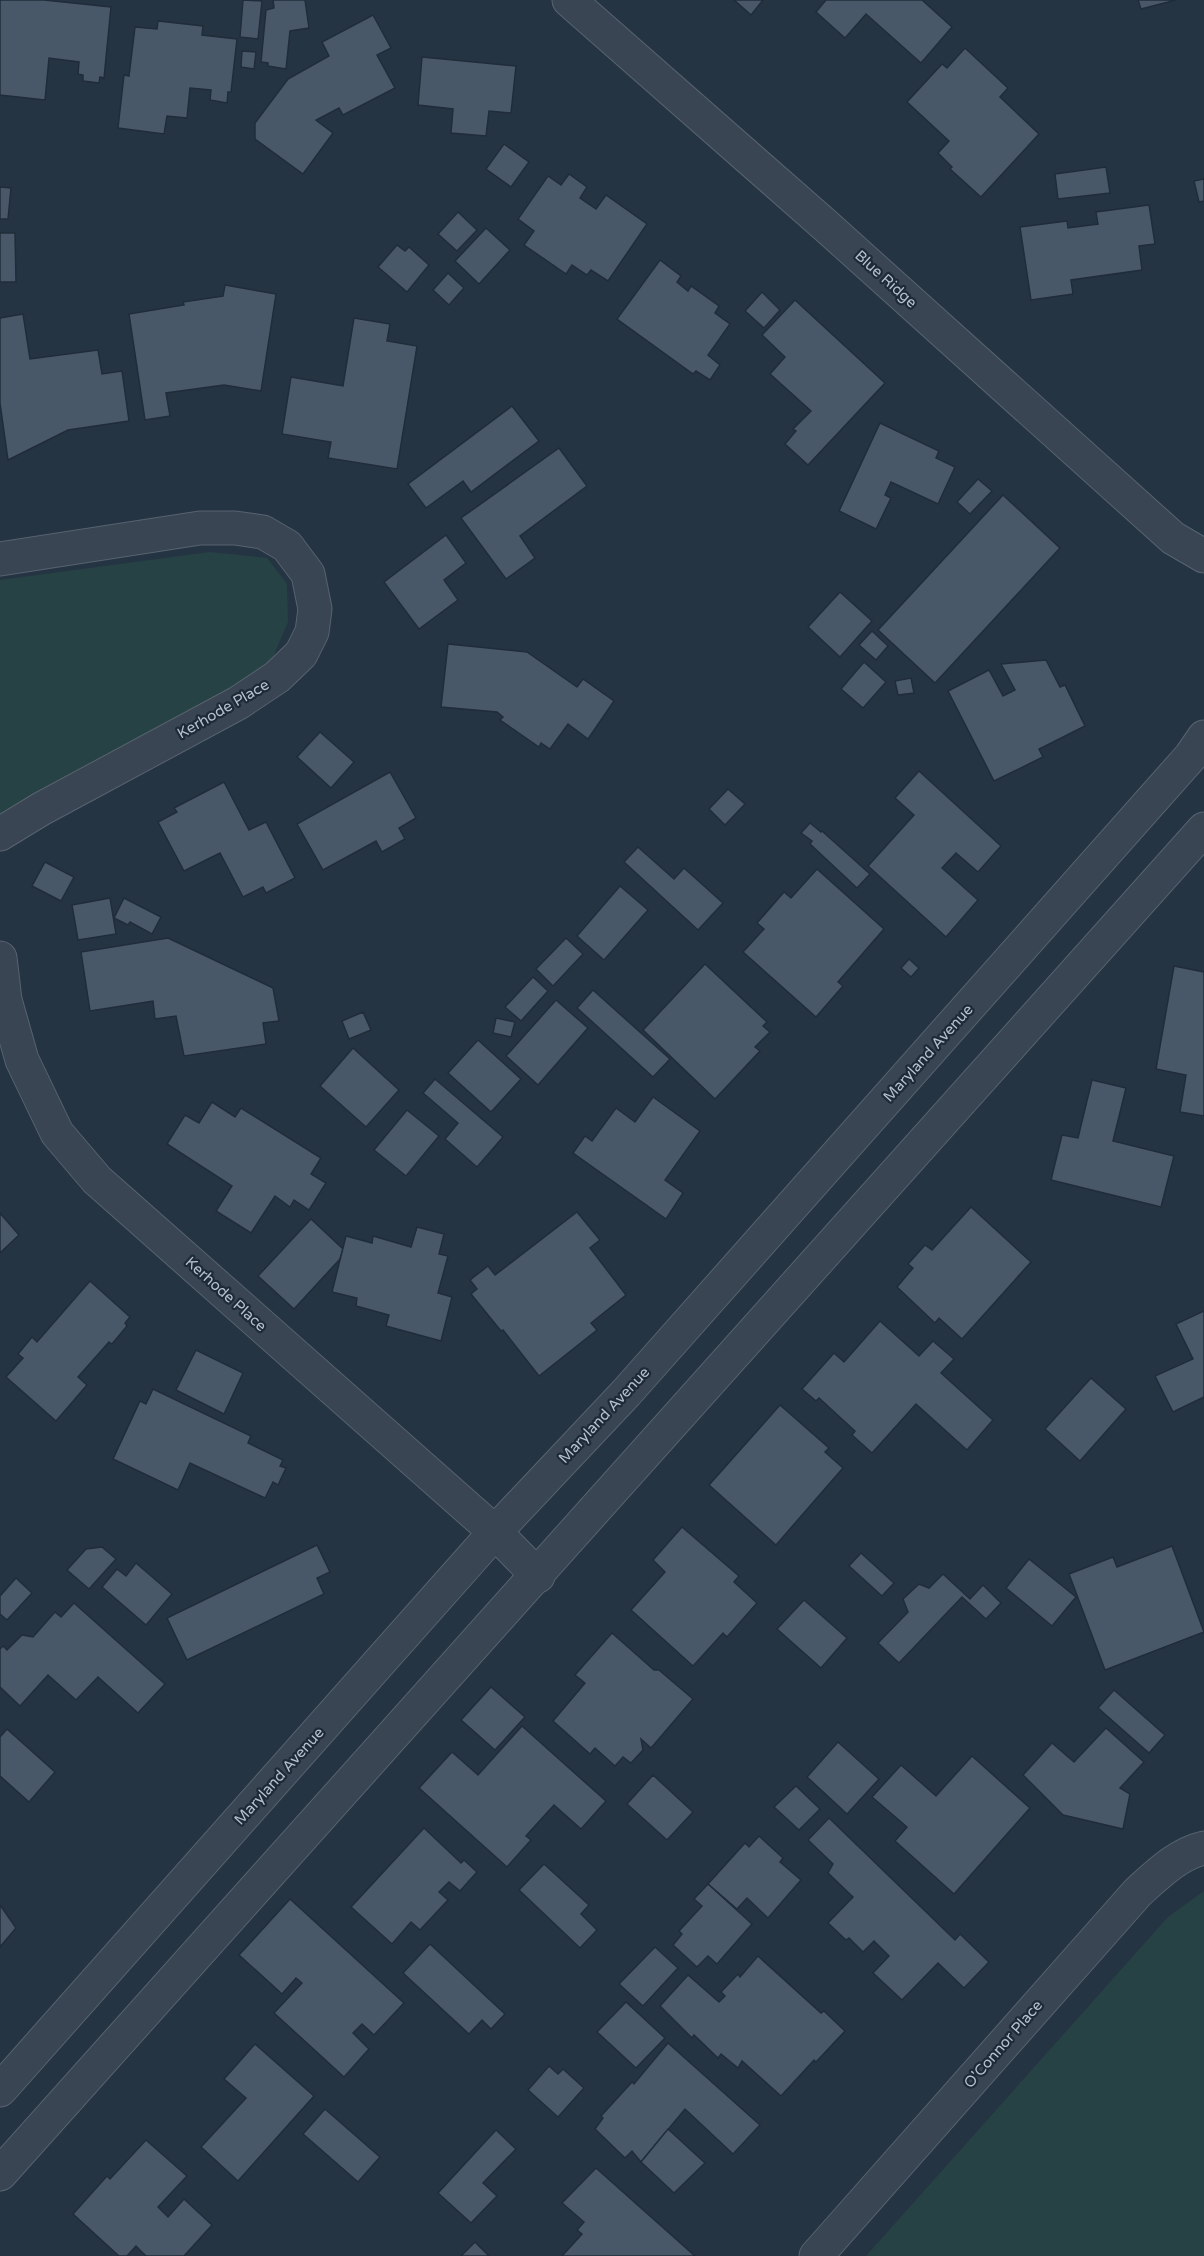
<svg xmlns="http://www.w3.org/2000/svg" width="1204" height="2256" viewBox="0 0 1204 2256" font-family="'Varela Round',sans-serif">
  <rect width="100%" height="100%" fill="#253443"/>
  <g fill="#274244">
    <path d="M210 552 267 558 287 584 288 622 268 669 0 817V580Z"/>
    <path d="M1204 1891V2256H866L1168 1917Z"/>
  </g>
  <g fill="#495869" stroke="#202c3a" stroke-width="1.5">
    <path d="M0 0H44L111 7 104 78 100 77 99 83 83 81V75L78 74 79 62 49 58 45 100 0 95Z"/>
    <path d="M243 0 262 1 258 39 240 37Z"/>
    <path d="M273 0H305L309 28 290 31 286 69 268 66V63L261 62 266 10 274 8Z"/>
    <path d="M734 0H763L751 15Z"/>
    <path d="M826 0H922L952 27 921 63 866 14 845 38 816 12Z"/>
    <path d="M1138 0H1176L1141 9Z"/>
    <path d="M373 15 391 48 377 55 395 88 343 115 339 108 316 120 333 133 303 174 255 139V123L288 79 329 56 322 42Z"/>
    <path d="M158 21 203 26 202 35 237 39 231 92H228L227 103 210 100 211 90 190 88 187 118 167 116 164 134 118 128 124 75 129 76 135 27 157 29Z"/>
    <path d="M965 48 1008 88 1000 97 1039 134 981 197 950 169 952 167 938 153 949 141 907 102 942 64 947 68Z"/>
    <path d="M242 51 256 52 254 69 241 67Z"/>
    <path d="M422 57 516 66 511 113 489 111 486 136 451 133 453 109 418 105Z"/>
    <path d="M504 144 529 162 511 187 486 169Z"/>
    <path d="M1106 167 1110 193 1058 199 1055 174Z"/>
    <path d="M569 174 587 187 580 198 596 209 606 195 647 224 608 281 591 270 587 275 572 265 566 274 524 245 534 231 518 219 548 176 561 185Z"/>
    <path d="M1204 179V201L1199 202 1194 181Z"/>
    <path d="M0 187 11 188 8 219H0Z"/>
    <path d="M1149 205 1155 244 1139 246 1142 270 1071 280 1073 294 1031 300 1020 227 1067 221 1068 228 1098 224 1096 212Z"/>
    <path d="M458 212 477 230 457 251 438 234Z"/>
    <path d="M486 228 510 250 479 284 455 261Z"/>
    <path d="M0 233H15L16 282H0Z"/>
    <path d="M397 245 405 251 409 247 429 265 407 292 378 267Z"/>
    <path d="M660 260 681 276 677 282 688 291 691 286 719 306 715 313 730 324 708 355 720 365 710 380 696 371 693 374 617 319Z"/>
    <path d="M448 273 464 288 449 305 433 290Z"/>
    <path d="M225 285 276 294 261 391 224 385 166 393 170 416 145 420 129 314 184 305 183 302 223 296Z"/>
    <path d="M762 292 780 310 764 328 745 311Z"/>
    <path d="M795 300 885 383 808 465 785 444 796 431 793 429 811 411 770 374 785 357 762 335Z"/>
    <path d="M23 314 30 359 98 350 102 374 122 371 129 421 68 430 8 460 0 403V318Z"/>
    <path d="M354 318 390 324 387 341 417 346 397 469 328 458 331 442 282 434 291 377 343 386Z"/>
    <path d="M512 406 539 441 471 492 463 481 426 508 408 484Z"/>
    <path d="M880 423 939 451 936 458 955 467 938 504 891 482 885 495 891 498 876 529 839 511Z"/>
    <path d="M559 448 587 486 520 536 535 558 506 579 461 518Z"/>
    <path d="M978 479 992 491 970 514 957 502Z"/>
    <path d="M1003 495 1060 548 935 683 878 630Z"/>
    <path d="M446 535 466 563 444 580 458 600 419 629 384 582Z"/>
    <path d="M840 592 872 621 840 657 808 627Z"/>
    <path d="M872 631 888 646 876 660 859 645Z"/>
    <path d="M448 644 527 652 577 687 583 679 614 701 588 739 568 724 550 749 541 743 539 747 500 720 503 717 497 712 441 707Z"/>
    <path d="M1046 660 1060 687 1065 685 1085 726 1039 749 1043 757 994 781 948 691 989 670 1003 696 1015 690 1001 664Z"/>
    <path d="M864 662 886 682 863 708 841 689Z"/>
    <path d="M911 678 914 693 898 695 895 681Z"/>
    <path d="M320 732 354 762 331 788 297 757Z"/>
    <path d="M919 771 1001 846 978 872 956 853 942 868 978 900 946 937 868 866 914 815 895 798Z"/>
    <path d="M390 772 416 818 399 828 405 839 382 852 376 841 323 870 297 824Z"/>
    <path d="M224 782 249 830 266 822 295 878 266 893 263 887 243 897 220 853 184 871 158 822 177 812 174 808Z"/>
    <path d="M728 789 745 804 725 825 709 809Z"/>
    <path d="M810 823 821 832 822 831 870 874 857 888 810 844 812 841 801 833Z"/>
    <path d="M638 847 674 879 684 868 723 903 698 930 624 862Z"/>
    <path d="M45 862 74 877 61 901 32 886Z"/>
    <path d="M817 869 884 929 838 982 843 986 816 1017 743 952 764 929 757 923 784 892 791 898Z"/>
    <path d="M620 886 648 910 604 960 577 936Z"/>
    <path d="M110 898 116 934 78 940 72 905Z"/>
    <path d="M124 898 161 917 152 934 130 922 128 925 114 918Z"/>
    <path d="M168 938 273 988 279 1021 263 1023 266 1044 184 1056 176 1016 155 1019 153 1001 90 1011 81 952Z"/>
    <path d="M566 938 583 954 553 986 536 969Z"/>
    <path d="M909 959 919 968 911 977 901 968Z"/>
    <path d="M705 964 767 1022 763 1026 770 1032 755 1047 760 1051 715 1099 643 1030Z"/>
    <path d="M1174 966 1204 972V1116L1180 1112 1186 1075 1156 1069Z"/>
    <path d="M533 977 548 991 521 1021 505 1007Z"/>
    <path d="M593 990 670 1059 653 1077 577 1008Z"/>
    <path d="M556 1000 588 1028 538 1085 506 1056Z"/>
    <path d="M363 1012 371 1030 349 1039 342 1021Z"/>
    <path d="M496 1018 515 1022 511 1037 493 1033Z"/>
    <path d="M478 1040 521 1079 491 1112 448 1073Z"/>
    <path d="M353 1048 399 1090 366 1127 320 1086Z"/>
    <path d="M435 1079 503 1137 477 1167 445 1139 458 1123 423 1093Z"/>
    <path d="M1092 1080 1126 1088 1113 1141 1174 1156 1161 1207 1051 1180 1062 1135 1078 1138Z"/>
    <path d="M653 1097 700 1131 665 1180 683 1193 666 1219 573 1153 585 1136 592 1141 616 1108 635 1122Z"/>
    <path d="M212 1102 235 1117 241 1108 321 1158 311 1174 326 1183 309 1210 294 1200 290 1207 275 1196 251 1233 216 1211 232 1186 167 1144 185 1115 199 1123Z"/>
    <path d="M407 1110 439 1136 406 1176 374 1150Z"/>
    <path d="M971 1207 1031 1262 962 1339 939 1318 935 1323 897 1287 913 1268 908 1264 925 1245 932 1250Z"/>
    <path d="M577 1212 600 1240 590 1248 626 1295 591 1323 597 1330 539 1376 503 1330 501 1331 471 1294 477 1289 470 1280 488 1266 495 1275Z"/>
    <path d="M0 1213 19 1235 0 1253Z"/>
    <path d="M311 1219 343 1249 340 1259 294 1309 258 1276Z"/>
    <path d="M417 1227 444 1234 439 1254 448 1256 438 1293 452 1297 441 1341 386 1326 389 1315 356 1306 357 1298 332 1292 346 1236 372 1243 373 1236 411 1247Z"/>
    <path d="M90 1281 130 1317 125 1323 127 1326 112 1344 109 1342 78 1377 87 1385 56 1421 6 1377 23 1358 18 1354 32 1337 37 1342Z"/>
    <path d="M1204 1311V1397L1173 1412 1155 1376 1193 1359 1176 1324Z"/>
    <path d="M880 1321 919 1356 933 1341 954 1359 941 1373 993 1420 967 1450 916 1404 872 1453 852 1435 855 1431 819 1398 816 1401 802 1389 834 1353 844 1362Z"/>
    <path d="M196 1350 243 1373 224 1414 176 1390Z"/>
    <path d="M1091 1378 1126 1409 1080 1461 1045 1429Z"/>
    <path d="M153 1389 251 1436 248 1443 283 1460 280 1466 286 1468 278 1485 273 1482 265 1498 190 1463 178 1490 113 1459 140 1401 146 1404Z"/>
    <path d="M780 1405 829 1448 825 1452 843 1468 776 1545 709 1485Z"/>
    <path d="M682 1527 739 1576 734 1582 757 1603 727 1637 723 1633 693 1666 631 1610 665 1572 653 1560Z"/>
    <path d="M317 1545 330 1572 317 1578 324 1594 187 1660 167 1618Z"/>
    <path d="M1172 1546 1204 1632 1105 1670 1069 1574 1113 1557 1117 1567Z"/>
    <path d="M102 1547 116 1559 89 1589 67 1570 86 1549Z"/>
    <path d="M861 1553 894 1583 882 1596 849 1566Z"/>
    <path d="M1029 1559 1076 1597 1052 1626 1006 1588Z"/>
    <path d="M136 1563 172 1594 146 1625 102 1587 117 1569 126 1576Z"/>
    <path d="M943 1574 970 1599 983 1585 1001 1603 986 1619 962 1597 899 1663 878 1643 908 1612 903 1599 919 1584 929 1588Z"/>
    <path d="M16 1578 32 1593 7 1620 0 1614V1596Z"/>
    <path d="M804 1600 847 1638 821 1668 777 1629Z"/>
    <path d="M74 1603 165 1684 138 1713 98 1677 76 1700 48 1675 20 1706 0 1687V1649L3 1646 7 1650 22 1635 33 1637 55 1612 61 1617Z"/>
    <path d="M612 1633 654 1670H659L693 1699 651 1748 641 1739 643 1750 631 1763 623 1757 615 1766 595 1748 590 1754 553 1721 585 1683 575 1675Z"/>
    <path d="M491 1687 525 1717 495 1750 461 1720Z"/>
    <path d="M1114 1690 1165 1735 1149 1753 1098 1708Z"/>
    <path d="M522 1726 606 1801 581 1829 554 1805 526 1836 531 1840 507 1867 419 1788 452 1752 478 1775Z"/>
    <path d="M1106 1728 1144 1762 1120 1788 1130 1794 1123 1829 1063 1815 1023 1775 1052 1743 1074 1762Z"/>
    <path d="M7 1729 55 1772 29 1802 0 1776V1737Z"/>
    <path d="M838 1742 879 1779 847 1814 807 1777Z"/>
    <path d="M972 1756 1030 1808 954 1894 895 1841 907 1827 872 1797 901 1765 936 1796Z"/>
    <path d="M653 1775 693 1812 667 1840 627 1804Z"/>
    <path d="M796 1786 820 1809 799 1830 774 1807Z"/>
    <path d="M829 1818 955 1940 960 1934 989 1962 964 1988 938 1963 902 2000 873 1973 889 1956 874 1941 863 1952 849 1938 846 1940 828 1923 853 1897 828 1873 833 1864 808 1840Z"/>
    <path d="M424 1828 461 1863 464 1860 477 1872 460 1891 449 1882 439 1892 448 1900 420 1930 411 1922 392 1944 351 1907Z"/>
    <path d="M759 1836 783 1858 780 1862 801 1880 768 1918 747 1898 737 1909 708 1884 745 1843 749 1847Z"/>
    <path d="M544 1864 589 1905 581 1914 597 1930 580 1948 519 1890Z"/>
    <path d="M708 1884 752 1924 717 1964 708 1956 697 1967 673 1945 682 1934 679 1931 702 1906 694 1899Z"/>
    <path d="M290 1899 404 2003 374 2035 362 2024 353 2033 369 2049 344 2077 274 2013 302 1983 296 1978 282 1994 239 1955Z"/>
    <path d="M0 1905 16 1928 0 1947Z"/>
    <path d="M430 1944 505 2014 491 2029 482 2020 469 2034 403 1973Z"/>
    <path d="M655 1947 678 1968 643 2006 619 1984Z"/>
    <path d="M758 1956 821 2013 824 2011 845 2031 816 2062 814 2060 781 2096 742 2061 738 2068 721 2054 718 2058 694 2035 692 2038 660 2006 688 1975 719 2002 725 1996 721 1992 738 1974 740 1977Z"/>
    <path d="M626 2002 665 2038 636 2068 597 2032Z"/>
    <path d="M668 2043 760 2125 733 2154 685 2109 641 2162 632 2151 625 2158 595 2129 603 2118 601 2116 632 2082 634 2084Z"/>
    <path d="M255 2044 314 2096 238 2181 201 2147 246 2098 224 2079Z"/>
    <path d="M549 2066 558 2074 563 2069 584 2088 558 2117 528 2090Z"/>
    <path d="M325 2109 380 2157 358 2182 303 2134Z"/>
    <path d="M668 2129 705 2163 674 2193 641 2162Z"/>
    <path d="M496 2130 516 2149 483 2183 497 2196 471 2223 438 2193Z"/>
    <path d="M146 2140 187 2176 158 2207 168 2217 184 2199 212 2225 184 2256H146L136 2246 127 2256H119L73 2214 107 2176 110 2179Z"/>
    <path d="M596 2168 695 2256H562L582 2234 577 2230 584 2222 562 2203Z"/>
    <path d="M475 2242 489 2256H461Z"/>
  </g>
  <g fill="none" stroke-linecap="round" stroke-linejoin="round">
    <g stroke="#57636f" stroke-width="35">
      <g id="minor">
        <path d="M569 0 825 225 1173 538 1204 556"/>
        <path d="M0 559 200 528H235L263 532 287 546 308 574 315 609 312 632 301 654 277 677 238 703 41 809 0 834"/>
        <path d="M0 958 5 1000 22 1060 57 1133 97 1180 495 1532 538 1576"/>
        <path d="M816 2256 1138 1892C1158 1874 1178 1854 1204 1848"/>
      </g>
    </g>
    <g stroke="#57636f" stroke-width="35">
      <g id="tertiary">
        <path d="M0 2090 495 1532 626 1393 1191 756 1204 737"/>
        <path d="M0 2174 1204 829"/>
      </g>
    </g>
    <use href="#minor" stroke="#394552" stroke-width="33"/>
    <use href="#tertiary" stroke="#394552" stroke-width="33"/>
  </g>
  <g text-anchor="middle" stroke-width="4.5" stroke-linejoin="round" paint-order="stroke">
    <g font-size="15" fill="#b6c0cc" stroke="#1e2a38">
      <text transform="translate(886 279) rotate(42)" y="5">Blue Ridge</text>
      <text transform="translate(223 709) rotate(-30)" y="5">Kerhode Place</text>
      <text transform="translate(928 1053) rotate(-48)" y="5">Maryland Avenue</text>
      <text transform="translate(226 1294) rotate(42)" y="5">Kerhode Place</text>
      <text transform="translate(604 1415) rotate(-47)" y="5">Maryland Avenue</text>
      <text transform="translate(279 1776) rotate(-48)" y="5">Maryland Avenue</text>
      <text transform="translate(1003 2044) rotate(-49)" y="5">O'Connor Place</text>
    </g>
  </g>
</svg>
